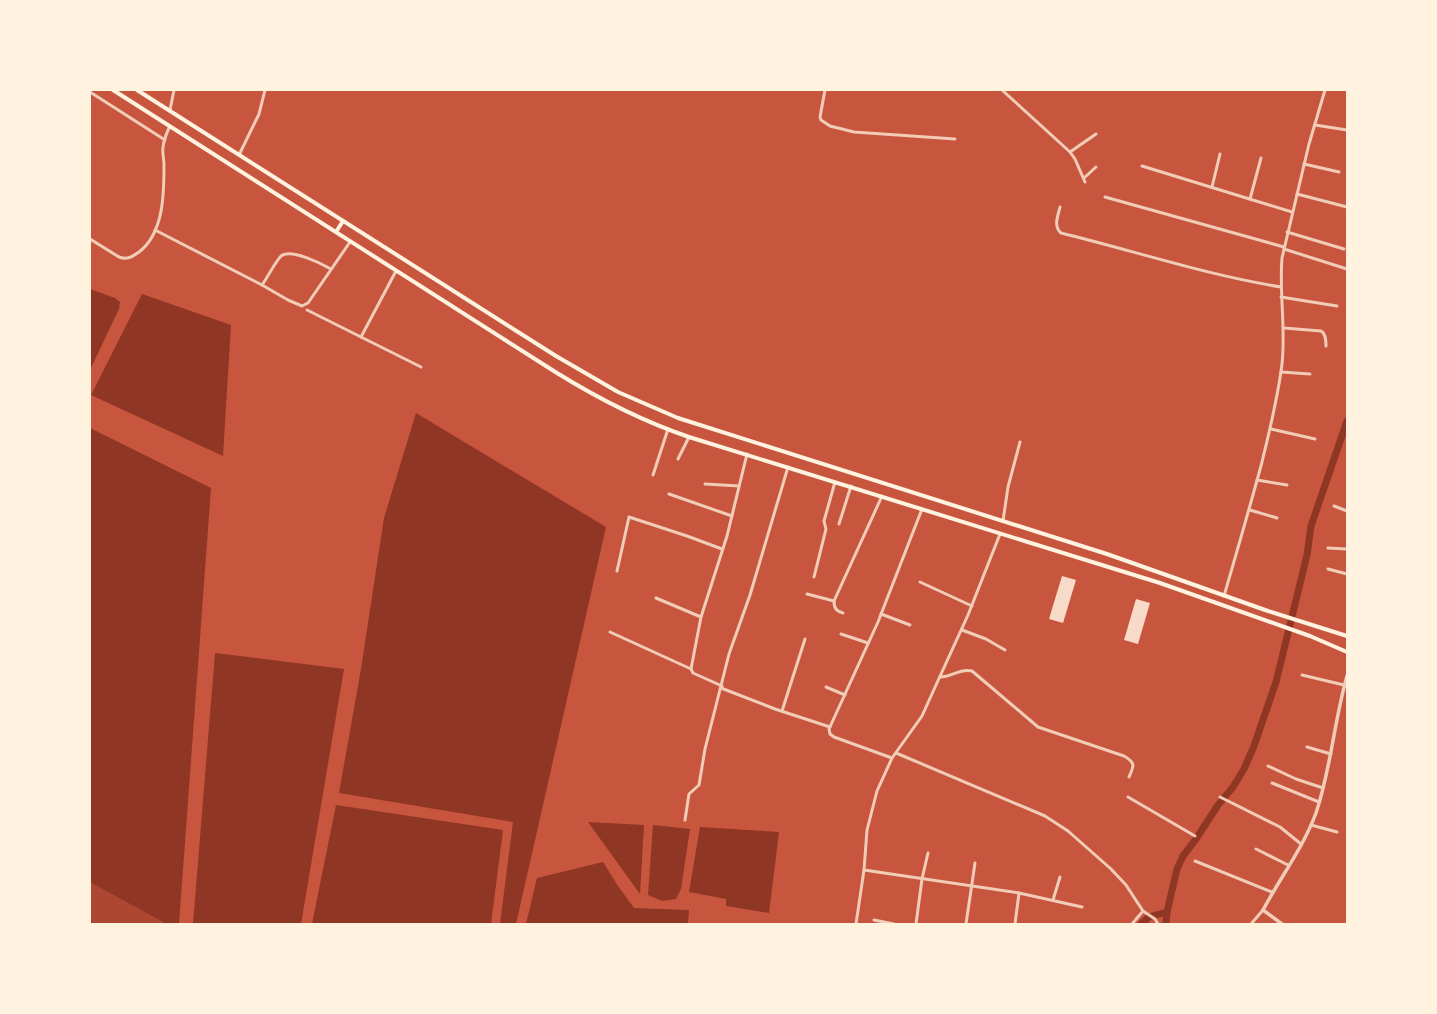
<svg xmlns="http://www.w3.org/2000/svg" width="1437" height="1014" viewBox="0 0 1437 1014" font-family="'Roboto Condensed',sans-serif">
  <rect width="100%" height="100%" fill="#c8553d"/>
  <path fill="#ae4732" d="M90 876 170 924H90Z"/>
  <g fill="#8f3625">
    <path d="M90 289 115 298 120 302 119 309 90 370Z"/>
    <path d="M142 294 231 325 223 456 91 395Z"/>
    <path d="M416 413 606 527 516 924H500L513 822 339 793 361 669 384 518Z"/>
    <path d="M90 428 211 488 179 924H167L90 882Z"/>
    <path d="M215 653 344 669 301 924H193Z"/>
    <path d="M336 805 503 830 491 924H312Z"/>
    <path d="M588 822 644 825 640 894Z"/>
    <path d="M653 825 690 829 681 889 676 899 662 901 648 895Z"/>
    <path d="M700 827 779 832 769 913 726 906V899L689 892Z"/>
    <path d="M603 862 618 886 634 908 689 910 688 924H526L537 878Z"/>
  </g>
  <g fill="none" stroke-linecap="round" stroke-linejoin="round">
    <g stroke="#8f3625" stroke-width="7">
      <path d="M1141 924 1149 917 1167 912"/>
      <path d="M1166 924 1167 912 1177 869 1183 856 1196 839 1218 805 1233 787 1244 769 1254 746 1276 682 1307 555 1311 526 1347 421"/>
    </g>
  </g>
  <g fill="#f7dbc8">
    <path d="M1062 576 1076 580 1063 623 1049 619Z"/>
    <path d="M1136 599 1150 603 1138 644 1124 640Z"/>
  </g>
  <g fill="none" stroke-linecap="round" stroke-linejoin="round">
    <g stroke="#f1ccb7" stroke-width="3">
      <path d="M825 90 820 117 821 120 830 126 854 132 955 139"/>
      <path d="M1002 90 1070 152 1075 159 1085 182"/>
      <path d="M90 92 165 140"/>
      <path d="M170 110 174 90"/>
      <path d="M1315 125 1347 130"/>
      <path d="M1070 152 1096 134"/>
      <path d="M239 155 259 114 265 90"/>
      <path d="M1304 164 1339 172"/>
      <path d="M1142 166 1292 212"/>
      <path d="M1084 178 1096 167"/>
      <path d="M1212 187 1220 154"/>
      <path d="M1297 194 1347 207"/>
      <path d="M1105 197 1284 247"/>
      <path d="M1250 199 1261 158"/>
      <path d="M1060 207C1058 216 1053 226 1061 233 1135 251 1206 275 1281 287"/>
      <path d="M155 230 262 285 288 300 302 306 308 303 350 242"/>
      <path d="M1287 232 1344 249"/>
      <path d="M90 239 119 257C127 260 132 257 139 252 164 233 164 193 164 165 164 159 162 152 163 147 164 140 167 132 170 126"/>
      <path d="M1284 249 1347 269"/>
      <path d="M262 285C267 278 276 261 281 256 291 248 322 264 331 269"/>
      <path d="M1281 297 1337 306"/>
      <path d="M307 310 421 367"/>
      <path d="M1284 328 1321 331C1326 334 1326 341 1326 346"/>
      <path d="M361 337 396 271"/>
      <path d="M1281 372 1310 374"/>
      <path d="M1271 429 1315 439"/>
      <path d="M678 459 689 437"/>
      <path d="M653 475 668 429"/>
      <path d="M1257 480 1287 485"/>
      <path d="M705 484 739 486"/>
      <path d="M669 494 732 516"/>
      <path d="M1334 506 1347 511"/>
      <path d="M1250 510 1277 518"/>
      <path d="M1003 521 1008 487 1020 442"/>
      <path d="M839 524 851 486"/>
      <path d="M1328 548 1347 549"/>
      <path d="M1328 569 1347 574"/>
      <path d="M617 571 629 517 687 536 722 549"/>
      <path d="M814 577 826 529 824 521 835 482"/>
      <path d="M920 582 972 606"/>
      <path d="M807 594 834 601 882 496"/>
      <path d="M1224 596C1237 551 1250 507 1262 462 1270 429 1278 397 1282 364 1286 328 1279 293 1282 258L1309 144 1325 90"/>
      <path d="M656 598 701 617"/>
      <path d="M834 601C834 608 836 611 843 613"/>
      <path d="M881 614 910 625"/>
      <path d="M962 630 986 639 1005 650"/>
      <path d="M610 632 691 669"/>
      <path d="M841 634 868 643"/>
      <path d="M1302 675 1344 685"/>
      <path d="M940 677C952 677 960 668 972 671L1038 727 1124 756C1136 763 1134 766 1129 777"/>
      <path d="M722 686 693 673 691 669 701 617 727 536 747 454"/>
      <path d="M826 687 845 695"/>
      <path d="M721 688 775 709 830 727"/>
      <path d="M782 711 805 639"/>
      <path d="M1307 747 1331 754"/>
      <path d="M896 753 1045 816 1068 831 1111 869 1126 885 1143 911 1155 919 1158 924"/>
      <path d="M892 758 834 737 830 734 829 729 878 622 922 509"/>
      <path d="M1268 766 1296 779 1323 788"/>
      <path d="M1272 783 1319 802"/>
      <path d="M1128 797 1195 836"/>
      <path d="M1220 797 1280 827 1301 844"/>
      <path d="M685 820 689 794 699 785 705 749 729 654 750 595 788 467"/>
      <path d="M1311 825 1337 832"/>
      <path d="M1256 849 1288 865"/>
      <path d="M1195 861 1272 892"/>
      <path d="M864 870 1019 893 1082 907"/>
      <path d="M1053 900 1060 877"/>
      <path d="M874 920 894 924"/>
      <path d="M856 924 864 870 867 830 877 791 892 758 922 716 931 696 968 615 1000 534"/>
      <path d="M916 924 922 879 928 853"/>
      <path d="M966 924 975 863"/>
      <path d="M1015 924 1019 893"/>
      <path d="M1132 924 1143 911"/>
      <path d="M1251 924 1263 910"/>
    </g>
    <path stroke="#f1ccb7" stroke-width="3.5" d="M1282 924 1263 910C1280 878 1303 848 1316 813 1331 769 1334 721 1347 676"/>
    <g stroke="#fff3e0" stroke-width="4">
      <path d="M113 90 557 373C599 399 642 421 689 437L1160 583 1310 636 1347 652"/>
      <path d="M137 90 556 356 618 392 678 418 1107 554 1268 611 1347 636"/>
      <path d="M336 232 343 221"/>
    </g>
  </g>
  <rect width="1437" height="1014" fill="none" stroke="#fff3e0" stroke-width="182"/>
</svg>
